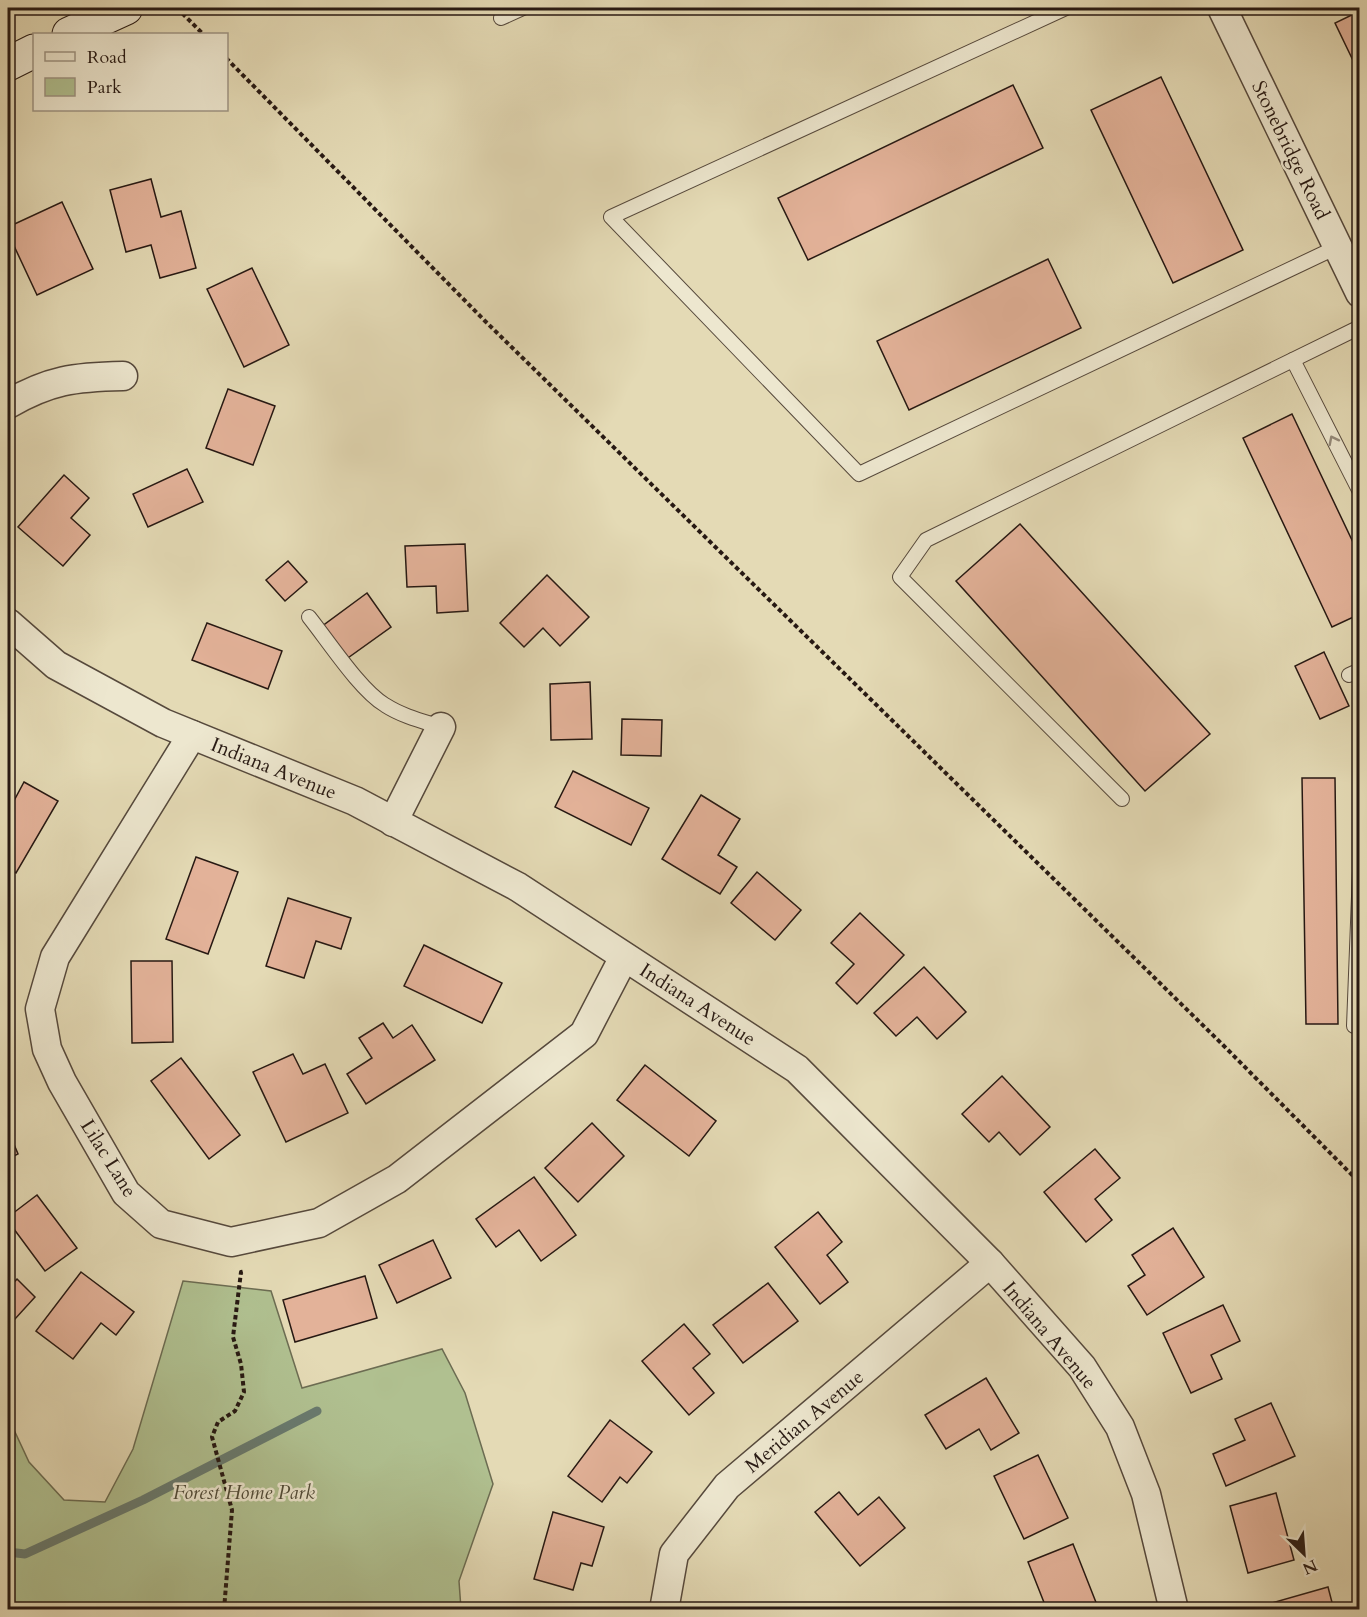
<svg xmlns="http://www.w3.org/2000/svg" width="1367" height="1617" viewBox="0 0 1367 1617" font-family="Cardo,serif">
  <rect width="100%" height="100%" fill="#e4dab5"/>
  <filter id="stains"><feTurbulence type="fractalNoise" baseFrequency=".00333" numOctaves="4"/><feColorMatrix values="0 0 0 0 .2 0 0 0 0 .09 0 0 0 0 .02 0 0 0 .5 -.17"/></filter>
  <radialGradient id="worn" r=".72"><stop offset=".6" stop-color="#630" stop-opacity="0"/><stop offset="1" stop-color="#630" stop-opacity=".3"/></radialGradient>
  <path fill="#b0c090" stroke="#6c6c52" stroke-width="1.5" d="M183 1281 271 1291 302 1388 442 1349 465 1393 493 1484 459 1581 461 1609H8V1417L29 1462 64 1500 105 1502 133 1449Z"/>
  <g fill="none" stroke-linecap="round" stroke-linejoin="round">
    <path stroke="#697a6e" stroke-width="9" d="M8 1552 25 1554 143 1500 317 1411"/>
  </g>
  <g fill="#e3b299" stroke="#271913" stroke-width="1.5">
    <path d="M1360 11V75L1335 23Z"/>
    <path d="M1161 77 1243 250 1173 283 1091 110Z"/>
    <path d="M1013 85 1043 148 808 260 778 198Z"/>
    <path d="M151 179 161 217 181 211 196 268 160 278 151 245 126 252 110 190Z"/>
    <path d="M62 202 93 269 37 295 8 233V227Z"/>
    <path d="M1048 259 1081 328 909 410 877 341Z"/>
    <path d="M252 268 289 345 244 367 207 289Z"/>
    <path d="M228 389 275 406 253 465 206 448Z"/>
    <path d="M1292 414 1360 557V614L1332 627 1243 438Z"/>
    <path d="M187 469 203 502 148 527 133 494Z"/>
    <path d="M64 475 89 498 71 518 90 535 63 566 18 527Z"/>
    <path d="M1020 524 1210 734 1145 791 956 581Z"/>
    <path d="M465 544 468 611 437 613 436 586 407 587 405 546Z"/>
    <path d="M288 561 307 582 285 601 266 580Z"/>
    <path d="M547 575 589 617 560 646 543 628 524 647 500 623Z"/>
    <path d="M367 593 391 627 345 660 321 627Z"/>
    <path d="M207 623 282 651 268 689 192 660Z"/>
    <path d="M1324 652 1349 706 1320 719 1295 666Z"/>
    <path d="M590 682 592 739 551 740 550 684Z"/>
    <path d="M622 719 662 720 661 756 621 755Z"/>
    <path d="M573 771 649 808 631 845 555 807Z"/>
    <path d="M1302 778H1335L1338 1024H1306Z"/>
    <path d="M24 782 58 801 16 873 8 868V812Z"/>
    <path d="M701 795 740 819 718 855 737 867 720 894 662 859Z"/>
    <path d="M196 857 238 872 208 954 166 939Z"/>
    <path d="M757 872 801 910 775 940 731 903Z"/>
    <path d="M288 898 351 918 341 949 316 941 304 978 266 966Z"/>
    <path d="M860 913 904 955 857 1004 836 983 854 964 831 943Z"/>
    <path d="M424 945 502 983 482 1023 404 986Z"/>
    <path d="M131 961H172L173 1042 132 1043Z"/>
    <path d="M924 967 966 1012 937 1039 917 1017 896 1036 874 1013Z"/>
    <path d="M383 1023 393 1038 412 1025 435 1060 366 1104 347 1074 372 1058 359 1038Z"/>
    <path d="M293 1054 303 1074 325 1064 348 1113 286 1142 253 1072Z"/>
    <path d="M181 1058 240 1135 209 1159 151 1081Z"/>
    <path d="M645 1065 716 1121 689 1156 617 1100Z"/>
    <path d="M1002 1076 1050 1127 1020 1155 999 1132 989 1142 962 1114Z"/>
    <path d="M592 1123 624 1156 578 1202 545 1168Z"/>
    <path d="M8 1130 18 1154 8 1159Z"/>
    <path d="M1095 1149 1120 1178 1095 1199 1112 1220 1086 1242 1044 1192Z"/>
    <path d="M534 1177 576 1235 541 1261 519 1230 496 1247 476 1219Z"/>
    <path d="M37 1195 77 1248 45 1271 8 1221V1217Z"/>
    <path d="M818 1212 842 1242 827 1255 848 1282 820 1304 775 1247Z"/>
    <path d="M1173 1228 1204 1277 1147 1315 1128 1286 1145 1275 1132 1255Z"/>
    <path d="M433 1240 451 1278 397 1303 379 1265Z"/>
    <path d="M81 1272 134 1312 116 1335 101 1323 73 1359 36 1331Z"/>
    <path d="M365 1276 377 1318 295 1342 283 1300Z"/>
    <path d="M17 1279 35 1297 15 1319 8 1312V1289Z"/>
    <path d="M768 1283 798 1321 743 1363 713 1325Z"/>
    <path d="M1223 1305 1240 1341 1211 1355 1222 1379 1191 1393 1163 1333Z"/>
    <path d="M684 1324 710 1354 693 1368 714 1393 689 1415 642 1361Z"/>
    <path d="M986 1378 1019 1433 991 1450 979 1429 946 1449 925 1415Z"/>
    <path d="M1271 1403 1295 1456 1226 1486 1213 1454 1245 1440 1235 1419Z"/>
    <path d="M610 1420 652 1452 627 1483 620 1477 602 1502 568 1476Z"/>
    <path d="M1038 1455 1068 1518 1024 1539 994 1476Z"/>
    <path d="M839 1492 858 1515 879 1497 905 1528 860 1566 815 1512Z"/>
    <path d="M1276 1493 1294 1560 1248 1573 1230 1506Z"/>
    <path d="M553 1512 604 1527 592 1566 581 1563 573 1590 534 1579Z"/>
    <path d="M1073 1544 1099 1610H1047L1028 1562Z"/>
    <path d="M1328 1587 1334 1610H1254V1608Z"/>
  </g>
  <g fill="none" stroke-linecap="round" stroke-linejoin="round">
    <g stroke="#56493c" stroke-width="16">
      <g id="lane">
        <path d="M1066 8 611 217 859 474 1337 247"/>
        <path d="M501 18 523 8"/>
        <path d="M1293 360 1360 492"/>
        <path d="M309 617C329 642 360 690 385 705 402 716 422 721 441 727"/>
        <path d="M1349 675 1360 670"/>
        <path d="M1122 799 900 577 926 540 1360 327"/>
        <path d="M1354 1026 1360 871"/>
      </g>
    </g>
    <g stroke="#56493c" stroke-width="31">
      <g id="street">
        <path d="M1222 8 1360 293"/>
        <path d="M8 404C50 380 74 377 123 376"/>
        <path d="M8 623 56 665 163 723 355 801 518 887 797 1069 990 1263 1082 1367 1120 1427 1146 1494 1174 1610"/>
        <path d="M192 735 55 957 40 1009 47 1049 62 1082 126 1193 161 1224 231 1242 319 1223 397 1179 584 1034 624 957"/>
        <path d="M393 822 441 727"/>
        <path d="M664 1610 674 1554 727 1486 990 1263"/>
      </g>
    </g>
    <g stroke="#271913" stroke-width="35">
      <g id="secondary">
        <path d="M69 34 126 8"/>
        <path d="M8 64 34 51"/>
      </g>
    </g>
    <g stroke="#271913" stroke-width="4" stroke-dasharray="4.5 3" stroke-linecap="butt">
      <path d="M177 8 203 34"/>
      <path d="M226 58 484 320 1223 1045 1360 1183"/>
      <path d="M224 1610 232 1510 212 1437 218 1422 235 1411 244 1392 241 1364 233 1337 241 1272 245 1271"/>
    </g>
    <use href="#lane" stroke="#ede7cf" stroke-width="14"/>
    <use href="#street" stroke="#ede7cf" stroke-width="28"/>
    <use href="#secondary" stroke="#ede7cf" stroke-width="33"/>
  </g>
  <defs><path id="oneway-chevron" d="M-2-3.5L2.5 0L-2 3.5" fill="none" stroke-width="1.6" stroke-linecap="round" stroke-linejoin="round" transform="scale(1.5)"/></defs>
  <use stroke="#948a7a" href="#oneway-chevron" transform="translate(1333 440) rotate(-117)"/>
  <g text-anchor="middle" stroke-width="5" stroke-linejoin="round" paint-order="stroke">
    <g font-size="20" fill="#271913" stroke="#ede7cf">
      <text transform="translate(1291 150) rotate(64)" y="7">Stonebridge Road</text>
      <text transform="translate(274 768) rotate(22)" y="7">Indiana Avenue</text>
      <text transform="translate(698 1004) rotate(33)" y="7">Indiana Avenue</text>
      <text transform="translate(109 1158) rotate(58)" y="7">Lilac Lane</text>
      <text transform="translate(1050 1335) rotate(50)" y="7">Indiana Avenue</text>
      <text transform="translate(804 1421) rotate(-40)" y="7">Meridian Avenue</text>
    </g>
    <g font-size="20" font-style="italic" fill="#504b38" stroke="#ede7cf">
      <text x="244" y="1499">Forest Home Park</text>
    </g>
  </g>
  <rect width="1367" height="1617" fill="none" stroke="#e4dab5" stroke-width="30"/>
  <rect x="9" y="9" width="1349" height="1599" fill="none" stroke="#271913" stroke-width="3"/>
  <rect x="15" y="15" width="1337" height="1587" fill="none" stroke="#271913" stroke-width="1.5"/>
  <rect x="33" y="33" width="195" height="78" fill="#ede7cf" stroke="#9e9584" stroke-width="1.5"/>
  <rect x="45" y="52" width="30" height="9" fill="#ede7cf" stroke="#9e9584" stroke-width="1.5"/>
  <text x="87" y="63" font-size="18" fill="#271913">Road</text>
  <rect x="45" y="78" width="30" height="18" fill="#b0c090" stroke="#9e9584" stroke-width="1.5"/>
  <text x="87" y="93" font-size="18" fill="#271913">Park</text>
  <g transform="translate(1304 1554) rotate(155)" stroke="#ede7cf" stroke-width="4.5" paint-order="stroke">
  <path d="M0-4.5L10 22L0 15L-10 22Z" fill="#271913"/>
  <text y="-9" font-size="16" font-weight="bold" text-anchor="middle" fill="#271913">N</text>
  </g>
  <rect width="100%" height="100%" filter="url(#stains)"/>
  <rect width="100%" height="100%" fill="url(#worn)"/>
</svg>
